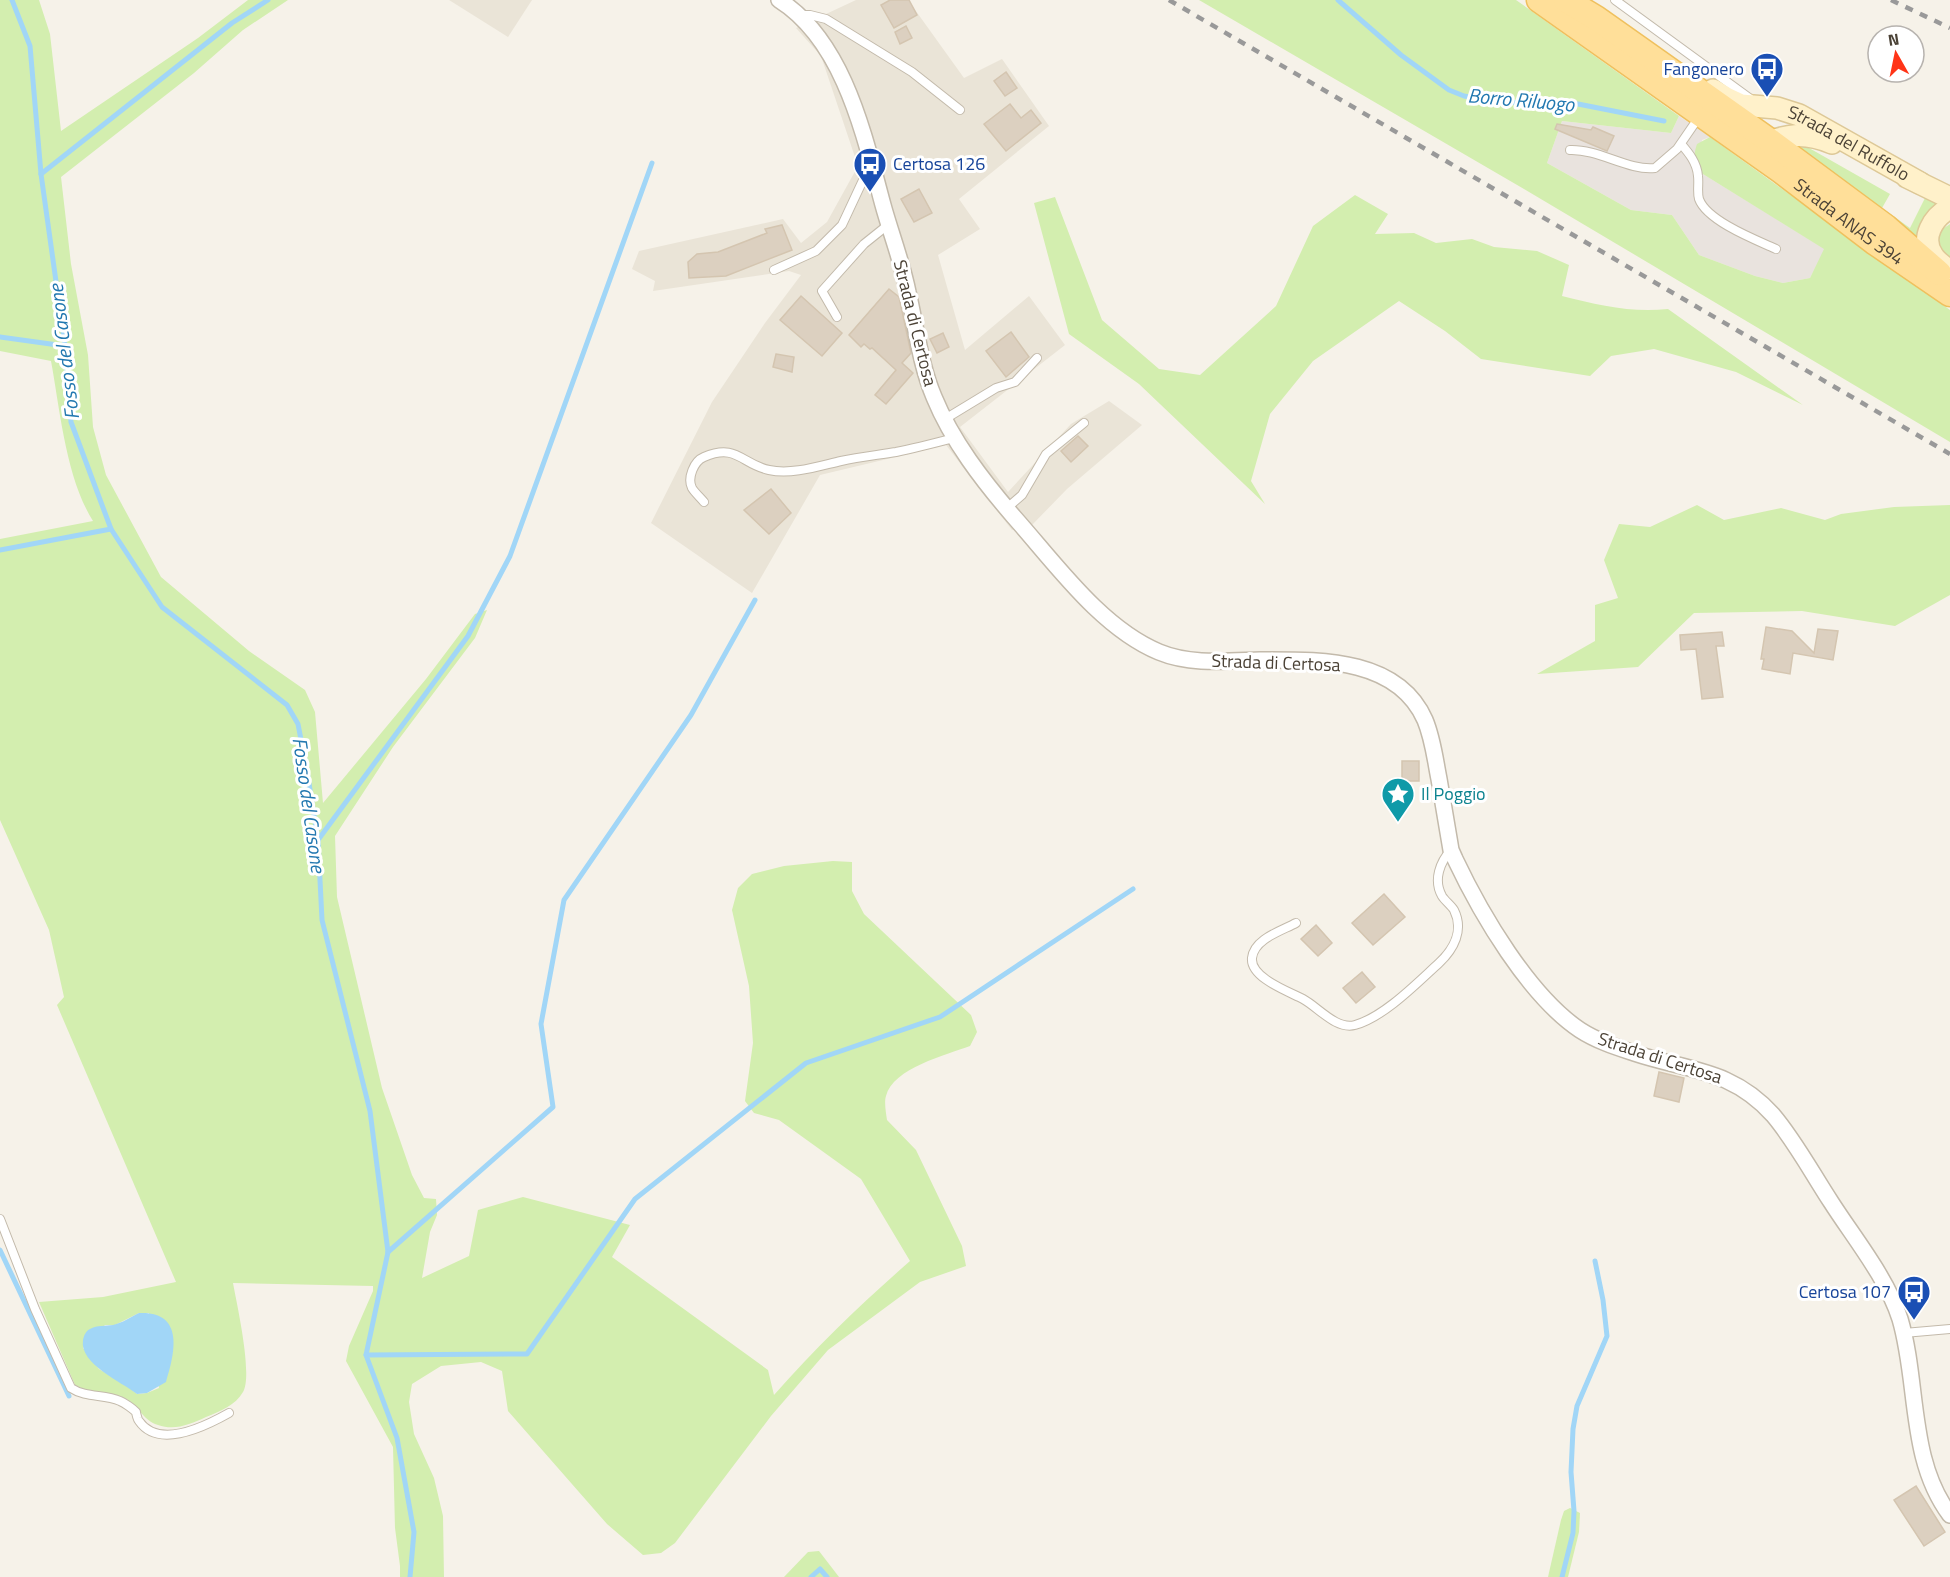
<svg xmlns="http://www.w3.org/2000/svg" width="1950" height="1577" viewBox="0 0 1950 1577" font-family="'Titillium Web',sans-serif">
  <rect width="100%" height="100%" fill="#f6f2e9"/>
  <g fill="#eae4d7">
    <path d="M449 0H532L508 37Z"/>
    <path d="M856 0H908L964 78 1002 59 1049 126 959 199 980 229 938 255 965 350 1029 296 1065 345 960 427 1008 492 1071 424 1109 401 1142 425 1067 489 1032 525 1012 530 946 445 820 475 752 593 651 523 712 402 765 323 801 275 789 271 653 291 655 281 632 269 639 251 783 219 801 243 827 222 858 166 821 56 796 28Z"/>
  </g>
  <path fill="#e9e3de" d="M1679 116 1710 137 1702 140 1698 171 1825 249 1810 278 1783 283 1755 276 1699 255 1672 215 1631 210 1547 163 1562 121 1671 133Z"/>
  <g fill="#d3eeaf" fill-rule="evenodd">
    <path d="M0 0H39L50 34 61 131 198 38 248 0H288L243 30 194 73 61 177 71 264 88 355 93 427 106 475 161 577 249 651 305 690 315 712 323 803 426 679 475 614 487 610 475 638 393 747 335 836 337 897 382 1088 412 1175 424 1198 436 1199 437 1215 430 1232 422 1278 469 1256 478 1210 523 1197 630 1225 612 1257 768 1370 774 1395C818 1345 861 1304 910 1261L861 1179 779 1120 754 1113 745 1101 753 1043 749 986 732 910 738 888 752 874 784 866 833 861 852 862V891L864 914 971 1015 977 1032 970 1046C946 1055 893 1068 886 1096 884 1102 886 1113 887 1120L916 1150 962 1246 966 1266 920 1282 828 1350 771 1416 675 1543 661 1553 643 1555 607 1524 508 1411 502 1371 481 1362 441 1366 412 1384 409 1402 414 1434 434 1478 443 1516 444 1577H400V1566L395 1528 393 1447 346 1361 349 1346 373 1291V1286L233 1283C237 1305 253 1375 243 1392 236 1405 219 1412 206 1417 191 1424 175 1431 158 1425 142 1420 138 1404 123 1397 107 1391 90 1394 75 1385L39 1302 103 1297 176 1282 57 1005 64 997 49 930 0 820V539L93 521C66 478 60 410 51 361L0 351ZM139 1313H149L159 1388 147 1393 137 1394 126 1385 99 1369 83 1348 105 1325H115Z"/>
    <path d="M1199 0H1516L1679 116 1671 133 1562 121 1547 163 1631 210 1672 215 1699 255 1755 276 1783 283 1810 278 1824 249 1698 171C1695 160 1693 155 1697 144L1710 137 1950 310V442L1524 189Z"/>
    <path d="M1802 144 1890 194 1882 208 1910 228 1925 198 1939 205 1916 243 1785 148Z"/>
    <path d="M1355 195 1388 214 1375 234 1414 233 1436 243 1472 239 1494 247 1537 251 1569 265 1562 296C1598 305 1631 313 1668 309L1803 405 1736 372 1654 349 1611 356 1590 376 1481 359 1445 331 1399 301 1313 361 1270 414 1251 481 1265 504 1139 384 1069 334 1034 203 1055 197 1102 320 1159 369 1200 375 1276 306 1313 226Z"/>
    <path d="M1950 224V262C1942 251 1936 244 1941 230Z"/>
    <path d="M1697 505 1724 520 1781 508 1825 520 1841 514 1894 507 1950 505V595L1895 626 1802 611 1694 613 1638 667 1537 674 1595 641V605L1618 598 1604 560 1619 524 1650 527Z"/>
    <path d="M1570 1508 1580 1513 1579 1532 1568 1577H1548L1561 1520 1564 1511Z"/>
    <path d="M819 1551 839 1577H784L808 1552Z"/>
  </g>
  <path fill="#a1d6f7" d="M139 1313C185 1311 175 1353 166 1382L147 1393 137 1394C122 1382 79 1364 83 1340 84 1335 86 1331 90 1329 97 1325 106 1326 113 1325 122 1323 131 1317 139 1313Z"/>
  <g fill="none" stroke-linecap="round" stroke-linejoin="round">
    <g stroke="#a1d6f7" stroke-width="5">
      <path d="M12 0 30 46 41 174 65 346 71 422 111 529 162 607 287 705 298 724 307 771 318 840 322 920 370 1111 388 1252 366 1355 397 1438 414 1532 410 1577"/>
      <path d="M1338 0 1401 55 1449 90 1464 96 1495 102 1578 104 1664 121"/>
      <path d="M41 174 232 23 268 0"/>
      <path d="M0 337 65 346"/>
      <path d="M0 550 111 529"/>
      <path d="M318 840 468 636 510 556 652 163"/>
      <path d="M0 1250 69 1396"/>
      <path d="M388 1252 553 1107 541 1024 564 900 691 715 755 600"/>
      <path d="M366 1355 527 1354 635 1199 806 1063 940 1017 1133 889"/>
      <path d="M811 1577 820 1569 827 1577"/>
      <path d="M1562 1577 1573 1533 1574 1511 1571 1472 1573 1429 1577 1406 1607 1336 1603 1300 1595 1261"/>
    </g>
  </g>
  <g fill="#dcd0c0" stroke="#d4c5b0" stroke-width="1.5">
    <path d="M890 0H909L917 15 894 28 881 5Z"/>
    <path d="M906 26 912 38 900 44 895 32Z"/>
    <path d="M1006 72 1017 88 1005 96 994 81Z"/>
    <path d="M1010 104 1021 118 1031 110 1041 123 1006 151 984 124Z"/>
    <path d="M1557 124 1591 130 1593 127 1614 136 1607 151 1555 129Z"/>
    <path d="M919 189 932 213 914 222 901 199Z"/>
    <path d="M782 225 792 250 726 276 689 278 688 262 697 254 718 252 767 233 765 229Z"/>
    <path d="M889 289 899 297 911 353 902 363 913 373 886 404 875 395 896 370 872 348 870 349 864 344 861 347 849 335Z"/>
    <path d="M801 296 842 333 822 356 780 320Z"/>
    <path d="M1011 332 1029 357 1006 377 986 351Z"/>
    <path d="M943 333 949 347 937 353 930 339Z"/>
    <path d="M776 354 794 357 792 372 773 367Z"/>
    <path d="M1078 436 1088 446 1071 462 1061 451Z"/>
    <path d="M771 489 791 513 769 534 744 510Z"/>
    <path d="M1766 627 1792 631 1814 653 1818 629 1838 631 1833 660 1793 653 1790 674 1762 669 1764 659H1761Z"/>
    <path d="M1722 632 1724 646H1716L1723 697 1702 699 1696 649 1681 650 1680 635Z"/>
    <rect x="1402" y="761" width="17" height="20"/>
    <path d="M1384 894 1405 917 1373 945 1352 923Z"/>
    <path d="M1316 925 1332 943 1318 956 1301 939Z"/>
    <path d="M1362 972 1375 987 1356 1003 1343 988Z"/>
    <path d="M1659 1072 1684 1078 1679 1102 1654 1096Z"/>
    <path d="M1916 1486 1945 1532 1924 1546 1894 1500Z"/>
  </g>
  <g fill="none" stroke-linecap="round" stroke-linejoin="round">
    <g stroke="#c3baab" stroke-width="10">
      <g id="lane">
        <path d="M1615 0 1752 100"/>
        <path d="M801 15H810L826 19 912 72 960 110"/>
        <path d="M1681 144C1689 153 1697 163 1698 176 1699 184 1697 192 1699 199 1707 221 1756 240 1776 249"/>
        <path d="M1570 150C1599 149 1628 171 1655 168L1677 149 1699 117"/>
        <path d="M774 270 816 251 842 225 871 163"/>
        <path d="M837 317 822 291 864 244 889 224"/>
        <path d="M945 419 996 388 1015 382 1037 358"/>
        <path d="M704 502C701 498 695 493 692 488 687 478 694 461 704 457 737 443 741 464 769 470 792 475 819 466 841 461 859 457 878 455 896 452 916 448 935 443 954 438"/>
        <path d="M1007 508 1022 495 1046 454 1084 423"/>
        <path d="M1296 923C1281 931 1254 939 1252 958 1250 978 1290 992 1303 999 1318 1007 1336 1030 1355 1025 1384 1017 1417 983 1439 963 1454 949 1464 930 1454 910 1451 905 1445 901 1442 896 1433 880 1440 862 1451 850"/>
        <path d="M0 1219 35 1309 71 1388C86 1398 104 1394 120 1401 125 1403 133 1409 136 1412 136 1413 138 1421 139 1421 159 1450 206 1426 229 1413"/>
        <path d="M1904 1333 1950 1329"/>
      </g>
    </g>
    <g stroke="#c3baab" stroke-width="18">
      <path id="street" d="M779 0C844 41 864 135 883 205 891 234 902 262 908 292 916 326 920 364 934 397 952 441 983 481 1014 517 1055 563 1101 628 1159 652 1190 665 1227 661 1260 660 1318 660 1397 657 1425 720 1433 739 1435 759 1439 779 1443 803 1447 826 1451 850L1455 859C1481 914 1529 996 1580 1030 1597 1041 1616 1047 1634 1053 1688 1071 1732 1069 1773 1115 1795 1141 1812 1173 1831 1202 1854 1238 1887 1278 1900 1319 1919 1383 1908 1459 1950 1515"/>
    </g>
    <g stroke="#ddc897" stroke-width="24">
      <g id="secondary">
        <path id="s1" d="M1713 90 1726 98 1741 105 1777 108 1799 115 1920 183"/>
        <path d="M1759 145C1787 135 1803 131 1832 143"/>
        <path d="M1907 177 1950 198"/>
        <path d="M1947 269C1942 265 1936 261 1933 256 1920 238 1933 217 1950 208"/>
      </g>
    </g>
    <g stroke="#efc05e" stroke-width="27">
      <g id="primary">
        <path id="s2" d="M1539 0 1781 171 1874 242 1950 294"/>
        <path d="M1566 0 1596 18 1770 141 1886 227 1939 273"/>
      </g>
    </g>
    <use href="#lane" stroke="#fff" stroke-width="8"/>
    <use href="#street" stroke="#fff" stroke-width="15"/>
    <use href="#secondary" stroke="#fff1ca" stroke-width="21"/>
    <use href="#primary" stroke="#ffdf99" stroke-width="24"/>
    <g stroke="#999" stroke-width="4.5" stroke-dasharray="8 8" stroke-linecap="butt">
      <path d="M1169 0 1950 454"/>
      <path d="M1891 0 1950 28"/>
    </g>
  </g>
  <defs>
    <g id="bus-pin" transform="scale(1.725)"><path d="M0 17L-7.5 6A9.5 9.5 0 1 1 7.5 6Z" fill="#1a4fb4" stroke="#fff"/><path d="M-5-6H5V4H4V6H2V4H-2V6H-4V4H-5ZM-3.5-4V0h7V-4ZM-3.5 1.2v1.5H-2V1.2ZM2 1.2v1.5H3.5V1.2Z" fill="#fff"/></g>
    <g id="sight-pin" transform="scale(1.725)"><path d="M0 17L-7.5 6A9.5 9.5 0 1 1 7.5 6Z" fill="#0f9aa8" stroke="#fff"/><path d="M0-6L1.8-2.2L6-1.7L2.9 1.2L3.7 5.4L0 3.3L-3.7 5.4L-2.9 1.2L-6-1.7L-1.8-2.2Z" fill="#fff"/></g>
  </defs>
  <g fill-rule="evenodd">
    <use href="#bus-pin" x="1767" y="69"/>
    <use href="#bus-pin" x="870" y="164"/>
    <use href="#sight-pin" x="1398" y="794"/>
    <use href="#bus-pin" x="1914" y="1292"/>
  </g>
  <g text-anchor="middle" stroke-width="6" stroke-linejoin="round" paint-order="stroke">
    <g font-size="18" fill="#164399" stroke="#fff" text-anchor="end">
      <text x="1744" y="75">Fangonero</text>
      <text x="893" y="170" text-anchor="start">Certosa 126</text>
      <text x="1891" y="1298">Certosa 107</text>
    </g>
    <g font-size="18" fill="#4b4236" stroke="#fff">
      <text dy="6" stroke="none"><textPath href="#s1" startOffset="148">Strada del Ruffolo</textPath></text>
      <text dy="6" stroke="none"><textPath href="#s2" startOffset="381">Strada ANAS 394</textPath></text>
      <text transform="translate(915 323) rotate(76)" y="6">Strada di Certosa</text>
      <text transform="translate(1276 663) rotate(2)" y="6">Strada di Certosa</text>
      <text transform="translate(1660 1058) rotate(18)" y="6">Strada di Certosa</text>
    </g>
    <g font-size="18" fill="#0d838f" stroke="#fff" text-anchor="start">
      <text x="1421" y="800">Il Poggio</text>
    </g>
    <g font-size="20" font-style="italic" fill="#2278b0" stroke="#fff">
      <text transform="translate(1521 100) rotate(5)" y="7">Borro Riluogo</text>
      <text transform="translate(64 352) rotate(-97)" y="7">Fosso del Casone</text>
      <text transform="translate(309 805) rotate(82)" y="7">Fosso del Casone</text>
    </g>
  </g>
  <g transform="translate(1896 54) rotate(351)"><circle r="28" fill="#ffffff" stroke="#b7b3af" stroke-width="1.5"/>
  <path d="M0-4.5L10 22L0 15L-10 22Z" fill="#ff3417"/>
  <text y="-9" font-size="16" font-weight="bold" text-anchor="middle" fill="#4b4236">N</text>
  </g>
</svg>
